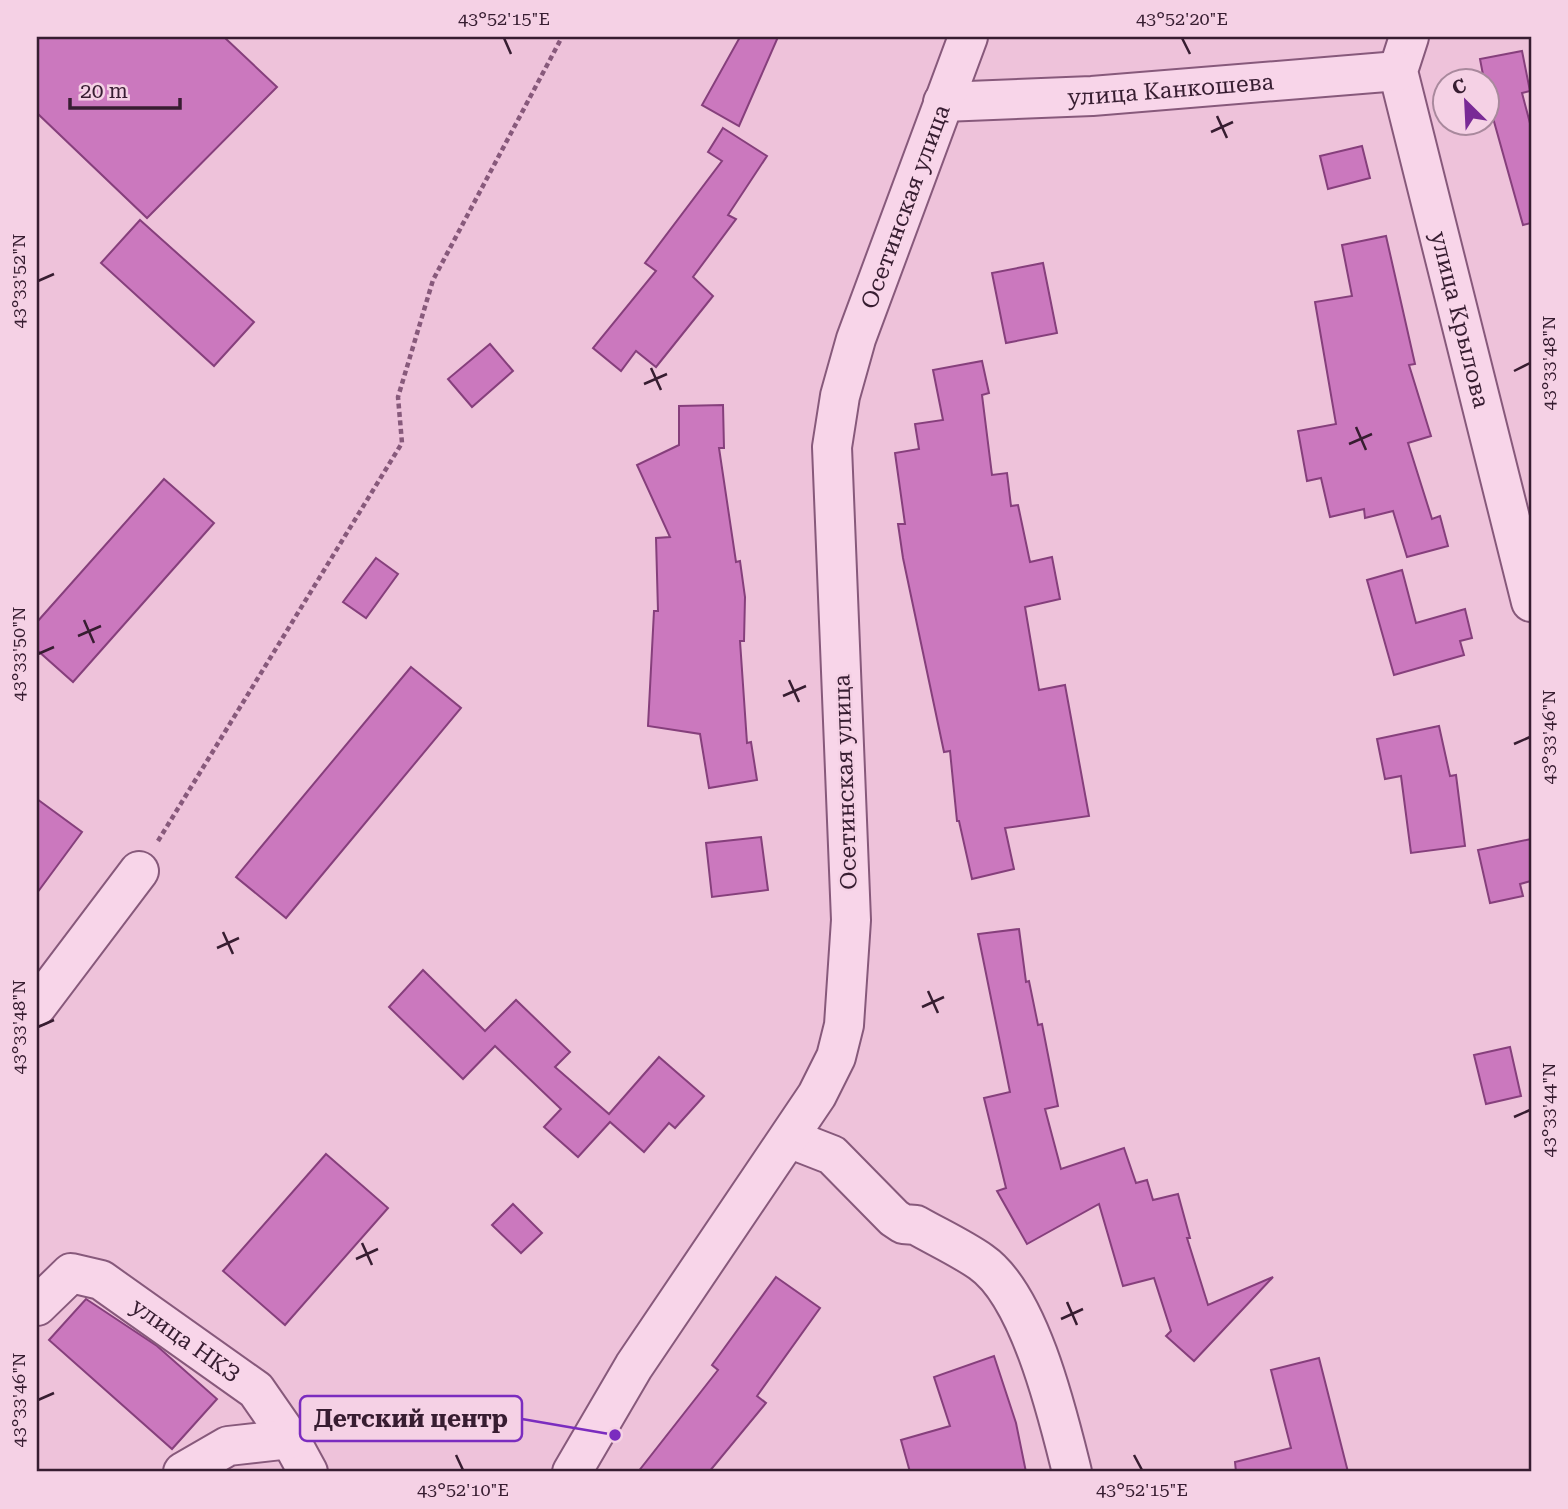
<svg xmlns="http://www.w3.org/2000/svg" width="1568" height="1509" viewBox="0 0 1568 1509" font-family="'Roboto Serif',serif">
  <rect width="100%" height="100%" fill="#eec2da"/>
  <g fill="#cb78be" stroke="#863f7c" stroke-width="2">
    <path d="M37 37H224L277 87 147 218 37 113Z"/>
    <path d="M740 37H778L739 126 702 105Z"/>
    <path d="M1522 51 1530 91 1522 93 1531 127V223L1523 225 1488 100V80H1484L1480 59Z"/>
    <path d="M723 128 767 156 728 215 736 219 693 277 713 296 656 367 636 351 621 371 593 348 656 271 645 263 722 161 708 152Z"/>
    <path d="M1362 146 1370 178 1328 189 1320 156Z"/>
    <path d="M140 220 254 322 214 366 101 263Z"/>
    <path d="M1386 236 1415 364 1409 365 1431 436 1408 443 1432 519 1440 516 1448 546 1407 557 1393 511 1365 518 1364 509 1330 517 1321 478 1307 481 1298 431 1336 424 1315 302 1352 296 1342 245Z"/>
    <path d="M1043 263 1057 333 1006 343 992 273Z"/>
    <path d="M490 344 513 371 472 407 448 379Z"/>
    <path d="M982 361 989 393 982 395 992 475 1007 473 1011 506 1018 505 1030 562 1052 557 1060 599 1025 607 1039 690 1065 685 1089 816 1005 828 1014 869 972 879 959 821H957L950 751 944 752 903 558 898 524H905L895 453 919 449 915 424 943 420 933 370Z"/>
    <path d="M723 405 724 448H719L736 562 740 561 745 597 744 641H740L747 743 751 742 757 780 709 788 700 734 648 726 654 611H658L656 538 670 537 637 465 679 445V406Z"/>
    <path d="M164 479 214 523 73 682 37 650V622Z"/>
    <path d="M376 558 398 574 366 618 343 602Z"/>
    <path d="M1402 570 1416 623 1465 609 1472 638 1460 641 1464 655 1394 675 1367 580Z"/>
    <path d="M411 667 461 708 286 918 236 877Z"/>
    <path d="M1439 726 1450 776 1456 775 1465 846 1411 853 1401 776 1385 779 1377 739Z"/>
    <path d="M37 799 82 832 37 893Z"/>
    <path d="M761 837 768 890 712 897 706 843Z"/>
    <path d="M1531 839V881L1520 884 1523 896 1490 903 1478 850Z"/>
    <path d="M1019 929 1026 982 1029 981 1038 1025 1042 1024 1058 1106 1045 1109 1061 1169 1124 1148 1136 1183 1147 1180 1153 1200 1178 1194 1190 1238H1187L1208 1305 1273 1277 1194 1361 1166 1336 1171 1331 1154 1278 1123 1286 1099 1204 1027 1244 997 1191 1006 1188 984 1098 1010 1092 978 934Z"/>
    <path d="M423 970 485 1031 516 1000 570 1052 555 1067 609 1114 659 1057 704 1096 675 1128 669 1123 644 1152 610 1122 578 1157 544 1127 561 1109 495 1046 463 1079 389 1007Z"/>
    <path d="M1510 1047 1521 1096 1486 1104 1474 1055Z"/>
    <path d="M326 1154 388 1208 285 1325 223 1271Z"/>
    <path d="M513 1204 542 1233 521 1253 492 1225Z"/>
    <path d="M776 1277 820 1308 757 1396 766 1403 709 1472H638L718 1370 712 1365Z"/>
    <path d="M86 1299 157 1346 217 1399 172 1449 49 1340Z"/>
    <path d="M994 1356 1016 1423 1026 1472H910L901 1440 950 1426 934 1377Z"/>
    <path d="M1319 1358 1348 1472H1236L1235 1462 1291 1448 1271 1370Z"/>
  </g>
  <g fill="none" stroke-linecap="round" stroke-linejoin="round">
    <g stroke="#87597b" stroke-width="42">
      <g id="minor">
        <path id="s1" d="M1409 37 1398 71 1531 602"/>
        <path id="s2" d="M943 102 1092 96 1398 71"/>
        <path d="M37 1006 139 871"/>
        <path d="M791 1139 832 1155 894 1218 903 1224 916 1225C937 1237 961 1248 981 1262 1030 1296 1058 1416 1072 1472"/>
        <path id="s3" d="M37 1306 71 1273 101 1280 256 1390 290 1439 308 1472"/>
        <path d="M183 1472 228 1446 290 1439"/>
        <path id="s4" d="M572 1472 634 1366 817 1095 836 1057 844 1025 851 920 832 447 840 396 856 339 968 37"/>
      </g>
    </g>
    <path stroke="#87597b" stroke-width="4.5" stroke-dasharray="5 3.5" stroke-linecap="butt" d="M158 841 402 443 398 397 433 280 562 37"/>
    <use href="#minor" stroke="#f8d5e9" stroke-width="38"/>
  </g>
  <path fill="none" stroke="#371d31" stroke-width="2.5" d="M504 38 511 54M1182 38 1190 54M1217 116 1227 138M1211 132 1233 122M38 281 54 274M651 368 661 390M1514 371 1530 363M644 384 667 374M1356 427 1366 450M1349 444 1372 434M84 620 94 643M78 636 101 626M38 654 54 647M789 680 799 702M783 696 806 686M1514 744 1530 737M223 932 233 954M217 948 239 938M928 991 938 1013M922 1007 944 997M38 1027 54 1020M1514 1117 1530 1110M362 1243 372 1265M356 1259 378 1249M1067 1302 1077 1325M1061 1319 1083 1309M38 1400 54 1393M456 1455 463 1470M1134 1455 1142 1470"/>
  <g text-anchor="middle" stroke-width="5" stroke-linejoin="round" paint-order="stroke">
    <g font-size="23" fill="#371d31" stroke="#f5d1e5">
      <text dy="8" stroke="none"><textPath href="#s2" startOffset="228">улица Канкошева</textPath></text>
      <text dy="8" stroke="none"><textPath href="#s4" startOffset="1356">Осетинская улица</textPath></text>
      <text dy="8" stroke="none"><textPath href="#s1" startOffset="292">улица Крылова</textPath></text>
      <text transform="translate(845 782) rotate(-92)" y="8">Осетинская улица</text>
      <text dy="8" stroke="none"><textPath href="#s3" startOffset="182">улица НКЗ</textPath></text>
    </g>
  </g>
  <path fill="none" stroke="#7b2cbf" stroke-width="2.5" d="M615 1435L522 1419"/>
  <circle fill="#7b2cbf" stroke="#f5d1e5" stroke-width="2.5" cx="615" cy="1435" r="7"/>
  <rect fill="#f5d1e5" stroke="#7b2cbf" stroke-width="2.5" x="300" y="1396" width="222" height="45" rx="7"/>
  <g font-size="24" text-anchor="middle" font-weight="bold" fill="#371d31">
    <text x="411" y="1427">Детский центр</text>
  </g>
  <rect width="1568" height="1509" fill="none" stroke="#f5d1e5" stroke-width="77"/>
  <g transform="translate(1466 102) rotate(336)"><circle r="33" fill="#f5d1e5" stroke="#a9899d" stroke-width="2"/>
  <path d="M0-5L12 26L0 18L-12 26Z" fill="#792a96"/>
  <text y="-10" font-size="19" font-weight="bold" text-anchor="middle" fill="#371d31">С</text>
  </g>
  <path d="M70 98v10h110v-10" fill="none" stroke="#371d31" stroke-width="3.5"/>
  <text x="80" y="98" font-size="21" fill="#371d31" stroke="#f5d1e5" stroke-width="5" paint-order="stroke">20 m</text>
  <rect x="38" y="38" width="1492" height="1432" fill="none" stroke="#371d31" stroke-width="2.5"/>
  <g font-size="18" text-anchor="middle" fill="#371d31">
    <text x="504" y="25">43°52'15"E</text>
    <text x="1182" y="25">43°52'20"E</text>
    <text transform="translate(19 281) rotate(-90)" y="6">43°33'52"N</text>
    <text transform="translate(1549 363) rotate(-90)" y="6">43°33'48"N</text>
    <text transform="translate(19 654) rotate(-90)" y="6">43°33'50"N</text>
    <text transform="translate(1549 737) rotate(-90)" y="6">43°33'46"N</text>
    <text transform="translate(19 1027) rotate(-90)" y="6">43°33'48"N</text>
    <text transform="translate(1549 1110) rotate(-90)" y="6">43°33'44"N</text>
    <text transform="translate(19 1400) rotate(-90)" y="6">43°33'46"N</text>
    <text x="463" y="1496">43°52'10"E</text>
    <text x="1142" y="1496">43°52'15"E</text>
  </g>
</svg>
